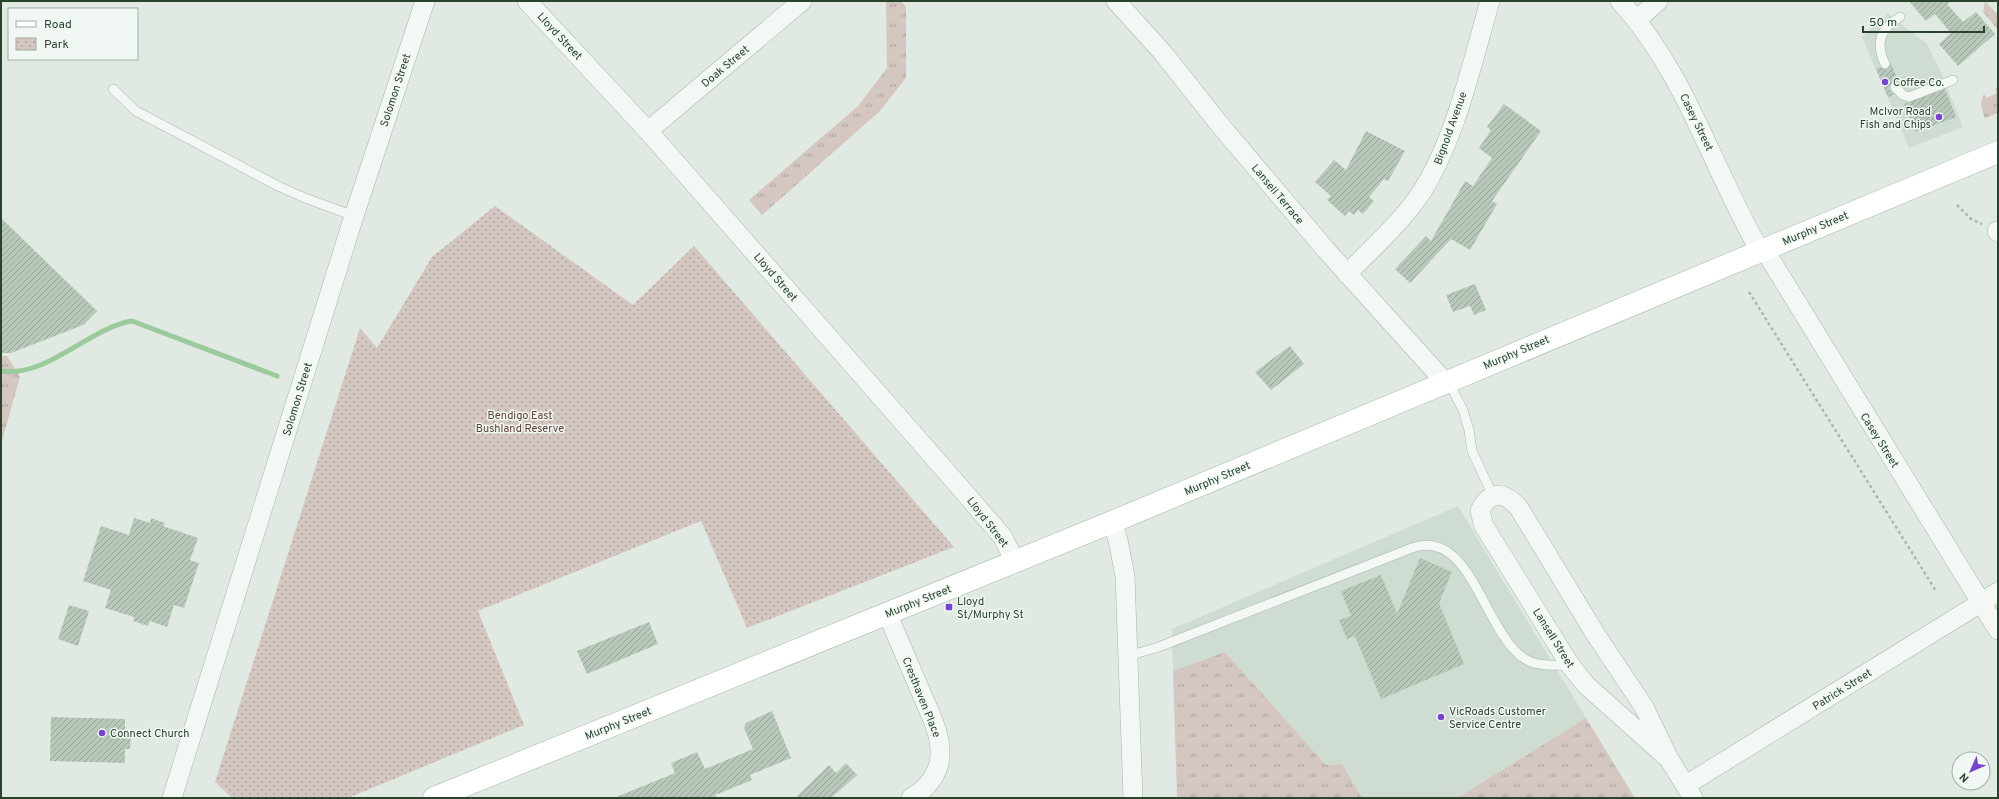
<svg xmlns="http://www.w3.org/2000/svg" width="1999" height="799" viewBox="0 0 1999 799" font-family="Overpass,sans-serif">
  <defs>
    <pattern id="grass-tufts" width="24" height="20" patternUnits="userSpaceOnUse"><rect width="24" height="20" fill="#d4c7c2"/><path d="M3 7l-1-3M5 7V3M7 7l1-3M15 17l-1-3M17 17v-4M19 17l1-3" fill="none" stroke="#aca39e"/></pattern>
    <pattern id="park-dots" width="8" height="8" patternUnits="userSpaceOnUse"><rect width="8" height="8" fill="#d4c7c2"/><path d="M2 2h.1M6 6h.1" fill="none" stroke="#aca39e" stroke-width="1.8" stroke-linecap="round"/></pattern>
    <pattern id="building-hatch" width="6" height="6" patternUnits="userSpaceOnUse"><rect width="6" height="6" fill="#b8c8ba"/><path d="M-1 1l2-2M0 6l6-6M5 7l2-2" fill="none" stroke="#96a498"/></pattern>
  </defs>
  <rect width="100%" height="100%" fill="#e1eae2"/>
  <g fill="#cfdcd1">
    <path d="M1888 14 1926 43 1939 68 1963 127 1909 148 1862 37Z"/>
    <path d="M1458 506 1586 718 1457 798H1362L1342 764 1326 765 1225 652 1173 671 1172 629Z"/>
  </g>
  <g fill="url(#grass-tufts)">
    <path d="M886 1H901L906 7V78L879 112 762 215 749 200 858 106 887 68Z"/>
    <path d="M1985 1 1998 15V30L1983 12Z"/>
    <path d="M1998 87V113L1985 118C1982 110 1979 102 1984 94L1986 98 1997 93 1995 88Z"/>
    <path d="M1 356H7L20 377 1 444Z"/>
    <path d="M1225 652 1326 765 1342 764 1362 798H1177L1173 671Z"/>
    <path d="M1586 718 1635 798H1457Z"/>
  </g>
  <path fill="url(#park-dots)" d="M495 206 633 305 694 246 954 547 747 628 701 521 478 611 524 725 348 798H232L215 782 360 328 377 348 432 257Z"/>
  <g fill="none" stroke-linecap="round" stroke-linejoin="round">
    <path stroke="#9bcb9d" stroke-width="5" d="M1 371C47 378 89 328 132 321L277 376"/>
  </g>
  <g fill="url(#building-hatch)">
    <path d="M1909 1H1951L1947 4 1963 22 1976 12 1995 34 1958 66 1939 44 1951 33 1935 14 1926 21Z"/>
    <path d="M1891 64 1899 82 1894 81 1891 83 1889 89 1894 95 1888 97 1876 69 1880 67 1887 70Z"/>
    <path d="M1945 89 1956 117 1916 132 1904 104Z"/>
    <path d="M1504 104 1541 131 1492 201 1497 204 1470 250 1451 239 1410 283 1395 269 1426 236 1431 241 1465 181 1473 186 1492 158 1479 148 1491 130 1487 127Z"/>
    <path d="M1366 131 1405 151 1388 181 1384 179 1369 197 1374 201 1363 214 1358 210 1354 215 1349 211 1345 216 1327 200 1331 196 1315 182 1334 160 1346 170Z"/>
    <path d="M1 218 97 311 83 325 11 353H1Z"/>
    <path d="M1475 284 1486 310 1474 315 1470 306 1453 312 1446 295Z"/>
    <path d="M1290 346 1304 364 1271 390 1255 372Z"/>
    <path d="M134 518 150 523 151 518 165 523 163 526 198 538 190 560 199 563 184 608 174 605 167 627 150 621 148 626 133 621 134 617 105 608 111 590 83 581 101 526 129 535Z"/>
    <path d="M1420 558 1452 572 1439 603 1464 664 1381 699 1355 636 1347 639 1339 620 1351 616 1341 591 1381 575 1397 614Z"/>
    <path d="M69 605 89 611 78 646 58 639Z"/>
    <path d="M649 622 658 644 587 674 577 651Z"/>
    <path d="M772 711 791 758 750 775 752 780 715 795 716 798H614L675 773 671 763 697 752 705 769 753 749 744 728 746 723Z"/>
    <path d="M51 717 125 719V733H131L130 749H125V763L50 761Z"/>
    <path d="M846 763 857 775 831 798H795L829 765 836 773Z"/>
  </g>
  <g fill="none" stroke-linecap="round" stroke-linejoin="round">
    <g stroke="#a6b5a8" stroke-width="10">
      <g id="lane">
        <path d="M1885 64C1875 43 1880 29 1900 17"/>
        <path d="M1895 87 1903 95 1909 97 1953 80"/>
        <path d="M113 89 136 111 278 186 305 198 354 216"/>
        <path d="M1448 381 1463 410 1469 430 1472 451 1493 496"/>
        <path d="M1127 656 1156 648 1412 548C1472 526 1485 638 1527 660 1540 667 1556 665 1570 665"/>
      </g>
    </g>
    <g stroke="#a6b5a8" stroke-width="20">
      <g id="street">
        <path d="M527 1 648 131 944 469 1002 536 1015 561"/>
        <path d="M1116 1 1163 53 1220 125 1326 250 1445 382"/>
        <path d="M1620 1C1686 73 1712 168 1760 251"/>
        <path d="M1637 20 1658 1"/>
        <path d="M648 131 802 1"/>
        <path d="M1997 231 1998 232"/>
        <path d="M1764 249 1998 630"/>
        <path d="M1347 274C1372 248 1401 223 1421 193 1456 138 1472 63 1490 1"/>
        <path d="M1112 522 1118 540 1125 576 1133 798"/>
        <path d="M887 613C898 639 909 664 920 690 928 710 941 732 940 754 940 773 927 789 911 798"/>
        <path d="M1669 759 1586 685 1570 665 1484 526 1480 511C1490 489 1505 492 1519 508L1596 635 1644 707 1669 759 1693 798"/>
        <path d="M1686 785 1998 592"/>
        <path d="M172 798 354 216 425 1"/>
      </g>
    </g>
    <g stroke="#a6b5a8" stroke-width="23">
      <path id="secondary" d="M434 798 1112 522 1998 152"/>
    </g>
    <g stroke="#abb7ad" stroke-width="2.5" stroke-dasharray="3 3" stroke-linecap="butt">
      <path d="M1957 205 1971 219 1982 224"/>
      <path d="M1749 292 1936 591"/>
    </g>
    <use href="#lane" stroke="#f4f8f5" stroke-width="9"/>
    <use href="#street" stroke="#f4f8f5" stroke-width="19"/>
    <use href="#secondary" stroke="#fff" stroke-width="22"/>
  </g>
  <g fill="#7843d2" stroke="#f1f7f2" stroke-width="1.5">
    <circle cx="1885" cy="82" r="4"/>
    <circle cx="1939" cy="117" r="4"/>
    <rect x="945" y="603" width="8" height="8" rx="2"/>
    <circle cx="1441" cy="717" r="4"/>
    <circle cx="102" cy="733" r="4"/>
  </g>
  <g text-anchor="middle" stroke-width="3" stroke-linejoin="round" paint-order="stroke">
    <g font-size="11" fill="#29432d" stroke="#f1f7f2">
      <text transform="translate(560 36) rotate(47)" y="4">Lloyd Street</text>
      <text transform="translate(725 66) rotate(-40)" y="4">Doak Street</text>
      <text transform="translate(395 90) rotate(-72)" y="4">Solomon Street</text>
      <text transform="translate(1697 122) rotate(64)" y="4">Casey Street</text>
      <text transform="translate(1450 128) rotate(-70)" y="4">Bignold Avenue</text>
      <text transform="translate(1278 194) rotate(50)" y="4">Lansell Terrace</text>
      <text transform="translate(1815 228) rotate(-23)" y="4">Murphy Street</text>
      <text transform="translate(776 277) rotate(49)" y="4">Lloyd Street</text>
      <text transform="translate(1516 352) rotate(-23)" y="4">Murphy Street</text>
      <text transform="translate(297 399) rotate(-73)" y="4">Solomon Street</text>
      <text transform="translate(1880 440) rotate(58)" y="4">Casey Street</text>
      <text transform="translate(1217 478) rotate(-23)" y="4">Murphy Street</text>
      <text transform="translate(988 522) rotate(52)" y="4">Lloyd Street</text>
      <text transform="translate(918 601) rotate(-22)" y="4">Murphy Street</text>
      <text transform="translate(1554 638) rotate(58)" y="4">Lansell Street</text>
      <text transform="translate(1842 689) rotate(-32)" y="4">Patrick Street</text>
      <text transform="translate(922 697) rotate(68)" y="4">Cresthaven Place</text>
      <text transform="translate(618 723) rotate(-22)" y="4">Murphy Street</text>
    </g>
    <g font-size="11" fill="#29432d" stroke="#f1f7f2" text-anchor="start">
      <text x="1893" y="86">Coffee Co.</text>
      <text x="1931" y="115" text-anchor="end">McIvor Road<tspan x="1931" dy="13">Fish and Chips</tspan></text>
      <text x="957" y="605">Lloyd<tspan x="957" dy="13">St/Murphy St</tspan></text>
      <text x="1449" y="715">VicRoads Customer<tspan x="1449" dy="13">Service Centre</tspan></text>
      <text x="110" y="737">Connect Church</text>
    </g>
    <g font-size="11" fill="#5f4336" stroke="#f1f7f2">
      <text x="520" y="419">Bendigo East<tspan x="520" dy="13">Bushland Reserve</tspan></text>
    </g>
  </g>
  <rect width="1999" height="799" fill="none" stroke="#29432d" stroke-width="4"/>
  <rect x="8" y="8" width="130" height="52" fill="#f1f7f2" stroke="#a1afa3"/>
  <rect x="16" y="21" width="20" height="6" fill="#ffffff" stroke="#a1afa3"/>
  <text x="44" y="28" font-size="12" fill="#29432d">Road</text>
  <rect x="16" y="38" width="20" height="12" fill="url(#park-dots)" stroke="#a1afa3"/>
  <text x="44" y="48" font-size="12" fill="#29432d">Park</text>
  <g transform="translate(1971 771) rotate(225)"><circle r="19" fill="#f1f7f2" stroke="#a1afa3"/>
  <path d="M0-3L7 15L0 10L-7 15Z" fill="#7843d2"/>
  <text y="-6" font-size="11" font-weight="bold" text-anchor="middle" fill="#29432d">N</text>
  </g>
  <path d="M1863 26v6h121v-6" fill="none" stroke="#29432d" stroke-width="2"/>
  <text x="1869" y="26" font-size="12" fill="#29432d" stroke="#f1f7f2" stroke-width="3" paint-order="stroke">50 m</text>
</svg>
